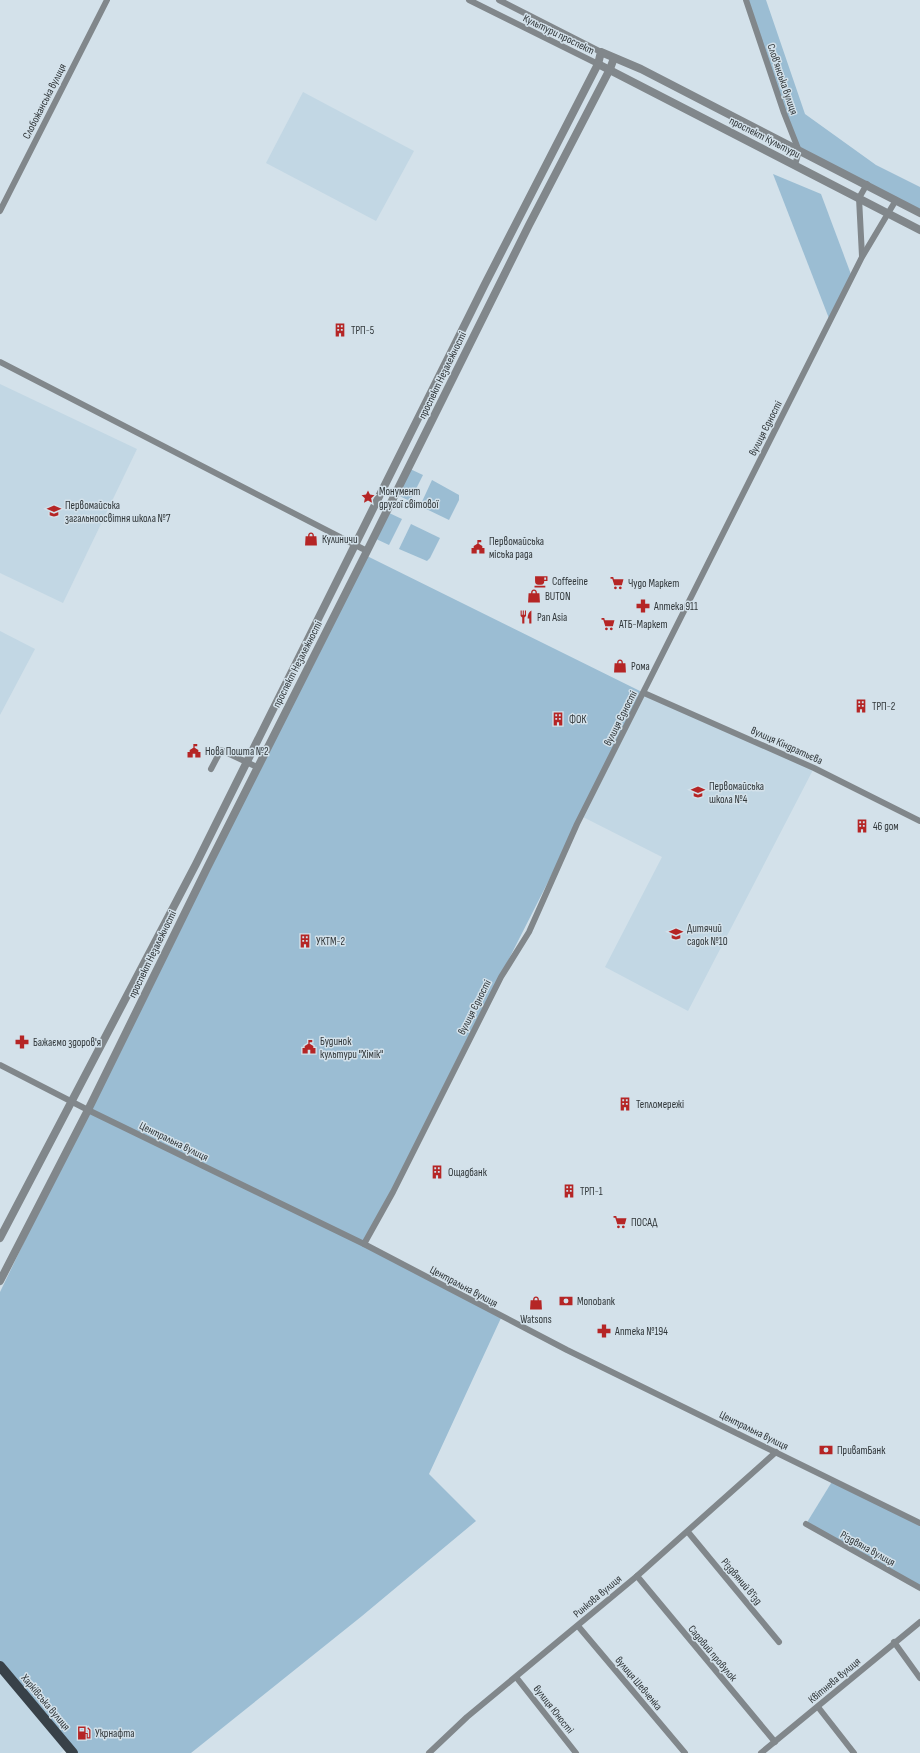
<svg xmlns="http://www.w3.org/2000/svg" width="920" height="1753" viewBox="0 0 920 1753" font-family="'Sofia Sans Condensed',sans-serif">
  <rect width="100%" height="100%" fill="#d3e1ea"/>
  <g fill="#c2d7e4">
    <path d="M303 92 414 151 376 221 266 163Z"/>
    <path d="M0 384 137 449 63 603 0 573Z"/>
    <path d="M0 631 35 649 0 715Z"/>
    <path d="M644 693 814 768 688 1011 605 967 662 857 581 816Z"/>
    <path d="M0 1666 68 1747 60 1753H0Z"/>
  </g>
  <g fill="#9bbdd3">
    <path d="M746 0H766L805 114 876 165 920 187V213L799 151Z"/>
    <path d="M773 174 821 194 852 277 830 321Z"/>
    <path d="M408 468 423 475 410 501 395 494Z"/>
    <path d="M432 480 459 495V500L449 520 420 506Z"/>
    <path d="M387 512 402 519 389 545 374 538Z"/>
    <path d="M411 524 440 538 430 558 427 561 399 549Z"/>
    <path d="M365 555 644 693 364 1244 501 1318 429 1474 476 1521 362 1616 191 1753H73L0 1666V1292L88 1110Z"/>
    <path d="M833 1480 920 1523V1588L806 1524Z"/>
  </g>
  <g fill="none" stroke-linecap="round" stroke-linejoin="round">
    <g stroke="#81878b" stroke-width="6">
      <path d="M469 0 598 64"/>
      <path d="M499 0 601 52"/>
      <path d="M746 0 784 113 799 151 795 165"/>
      <path d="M0 211 107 0"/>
      <path d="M862 256 859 198 867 184"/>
      <path d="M0 362 367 551 366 554"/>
      <path d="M644 693 814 768 920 821"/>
      <path d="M211 769 221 750 257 767"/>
      <path d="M0 1065 88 1110 364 1244 567 1350 920 1523"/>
      <path d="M364 1244 393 1192 501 977 529 932 577 824 862 257 896 200"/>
      <path d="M806 1524 920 1588"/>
      <path d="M688 1532 779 1642"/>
      <path d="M637 1576 775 1742"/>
      <path d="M578 1626 685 1753"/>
      <path d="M894 1642 920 1678"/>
      <path d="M516 1677 576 1753"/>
      <path d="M818 1707 854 1753"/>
      <path d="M429 1753 467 1717 637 1576 776 1452"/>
      <path d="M761 1753 920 1622"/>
    </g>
    <g stroke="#81878b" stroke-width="8">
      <path d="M598 64 920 230"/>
      <path d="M0 1238 196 864 485 284 598 64 601 52 641 69 920 213"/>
      <path d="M0 1281 88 1110 207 868 365 555 529 225 610 69 614 58"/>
    </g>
    <path stroke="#384148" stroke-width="10" d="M0 1666 73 1753"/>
  </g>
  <defs>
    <g id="building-bare" transform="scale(1.08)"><path d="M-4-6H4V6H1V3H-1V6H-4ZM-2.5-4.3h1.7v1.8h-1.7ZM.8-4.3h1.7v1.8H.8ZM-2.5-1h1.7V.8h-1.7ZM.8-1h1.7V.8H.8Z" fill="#b52525" stroke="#d3e1ea" stroke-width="2.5" paint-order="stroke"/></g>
    <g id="sight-bare" transform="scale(1.08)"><path d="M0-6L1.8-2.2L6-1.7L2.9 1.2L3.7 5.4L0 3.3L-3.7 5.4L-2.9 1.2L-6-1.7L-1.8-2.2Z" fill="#b52525" stroke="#d3e1ea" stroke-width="2.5" paint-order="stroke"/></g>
    <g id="school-bare" transform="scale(1.08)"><path d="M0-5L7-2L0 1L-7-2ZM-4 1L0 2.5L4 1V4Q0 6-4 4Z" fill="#b52525" stroke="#d3e1ea" stroke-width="2.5" paint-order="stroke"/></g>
    <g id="shop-bare" transform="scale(1.08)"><path d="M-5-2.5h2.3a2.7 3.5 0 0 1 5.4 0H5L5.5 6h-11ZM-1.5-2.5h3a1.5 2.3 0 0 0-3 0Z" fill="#b52525" stroke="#d3e1ea" stroke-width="2.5" paint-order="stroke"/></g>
    <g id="civic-bare" transform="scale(1.08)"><path d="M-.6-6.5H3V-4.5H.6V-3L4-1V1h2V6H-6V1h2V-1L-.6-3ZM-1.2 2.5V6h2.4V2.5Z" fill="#b52525" stroke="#d3e1ea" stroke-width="2.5" paint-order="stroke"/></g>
    <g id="cafe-bare" transform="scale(1.08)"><path d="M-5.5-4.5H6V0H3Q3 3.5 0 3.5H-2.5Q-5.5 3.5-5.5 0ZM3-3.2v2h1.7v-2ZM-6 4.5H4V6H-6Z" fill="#b52525" stroke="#d3e1ea" stroke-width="2.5" paint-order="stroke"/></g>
    <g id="supermarket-bare" transform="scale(1.08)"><path d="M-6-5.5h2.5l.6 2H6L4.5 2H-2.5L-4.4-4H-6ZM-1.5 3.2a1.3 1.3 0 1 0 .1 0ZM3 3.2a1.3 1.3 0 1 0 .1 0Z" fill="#b52525" stroke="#d3e1ea" stroke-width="2.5" paint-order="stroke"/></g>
    <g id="pharmacy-bare" transform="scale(1.08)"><path d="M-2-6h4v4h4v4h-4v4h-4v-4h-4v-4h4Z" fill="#b52525" stroke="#d3e1ea" stroke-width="2.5" paint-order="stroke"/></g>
    <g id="restaurant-bare" transform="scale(1.08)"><path d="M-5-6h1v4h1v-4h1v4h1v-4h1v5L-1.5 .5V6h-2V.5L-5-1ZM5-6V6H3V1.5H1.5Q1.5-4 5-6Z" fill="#b52525" stroke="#d3e1ea" stroke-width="2.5" paint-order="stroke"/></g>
    <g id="bank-bare" transform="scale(1.08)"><path d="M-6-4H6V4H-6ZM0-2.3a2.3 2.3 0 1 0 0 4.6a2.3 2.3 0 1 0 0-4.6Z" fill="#b52525" stroke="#d3e1ea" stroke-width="2.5" paint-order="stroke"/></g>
    <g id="fuel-bare" transform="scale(1.08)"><path d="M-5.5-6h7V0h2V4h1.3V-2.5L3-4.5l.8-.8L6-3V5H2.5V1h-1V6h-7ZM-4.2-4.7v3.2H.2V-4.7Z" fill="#b52525" stroke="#d3e1ea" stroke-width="2.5" paint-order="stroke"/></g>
  </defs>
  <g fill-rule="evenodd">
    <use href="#building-bare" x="340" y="330"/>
    <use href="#sight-bare" x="368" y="497"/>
    <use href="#school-bare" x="54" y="511"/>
    <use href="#shop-bare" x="311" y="539"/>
    <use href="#civic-bare" x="478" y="547"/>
    <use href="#cafe-bare" x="541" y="581"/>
    <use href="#supermarket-bare" x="617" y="583"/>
    <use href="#shop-bare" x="534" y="596"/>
    <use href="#pharmacy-bare" x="643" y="606"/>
    <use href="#restaurant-bare" x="526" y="617"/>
    <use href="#supermarket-bare" x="608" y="624"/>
    <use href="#shop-bare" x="620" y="666"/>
    <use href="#building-bare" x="861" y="706"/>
    <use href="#building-bare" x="558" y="719"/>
    <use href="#civic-bare" x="194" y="751"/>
    <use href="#school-bare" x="698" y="792"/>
    <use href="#building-bare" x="862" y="826"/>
    <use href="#school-bare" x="676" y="934"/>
    <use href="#building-bare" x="305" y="941"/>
    <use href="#pharmacy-bare" x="22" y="1042"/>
    <use href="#civic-bare" x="309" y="1047"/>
    <use href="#building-bare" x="625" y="1104"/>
    <use href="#building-bare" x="437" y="1172"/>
    <use href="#building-bare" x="569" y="1191"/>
    <use href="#supermarket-bare" x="620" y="1222"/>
    <use href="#bank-bare" x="566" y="1301"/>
    <use href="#shop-bare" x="536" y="1303"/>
    <use href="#pharmacy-bare" x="604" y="1331"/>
    <use href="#bank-bare" x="826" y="1450"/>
    <use href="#fuel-bare" x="84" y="1733"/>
  </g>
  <g text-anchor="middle" stroke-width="3" stroke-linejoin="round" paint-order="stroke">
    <g font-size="11" fill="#303639" stroke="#d3e1ea">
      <text transform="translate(559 34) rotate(26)" y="4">Культури проспект</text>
      <text transform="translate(783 79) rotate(71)" y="4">Слов'янська вулиця</text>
      <text transform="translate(44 101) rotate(-63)" y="4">Слобожанська вулиця</text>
      <text transform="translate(765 137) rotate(27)" y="4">проспект Культури</text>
      <text transform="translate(442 375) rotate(-64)" y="4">проспект Незалежності</text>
      <text transform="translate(765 428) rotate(-63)" y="4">вулиця Єдності</text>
      <text transform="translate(297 664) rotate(-63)" y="4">проспект Незалежності</text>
      <text transform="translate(620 718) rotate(-63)" y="4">вулиця Єдності</text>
      <text transform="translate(787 745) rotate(24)" y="4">вулиця Кіндратьєва</text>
      <text transform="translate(152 954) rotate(-64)" y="4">проспект Незалежності</text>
      <text transform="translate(474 1007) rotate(-63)" y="4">вулиця Єдності</text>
      <text transform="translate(174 1141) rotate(26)" y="4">Центральна вулиця</text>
      <text transform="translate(464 1286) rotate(28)" y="4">Центральна вулиця</text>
      <text transform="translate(754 1430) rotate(26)" y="4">Центральна вулиця</text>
      <text transform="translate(868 1548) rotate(29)" y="4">Різдвяна вулиця</text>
      <text transform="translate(742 1581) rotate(50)" y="4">Різдвяний в'їзд</text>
      <text transform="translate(597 1596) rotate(-40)" y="4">Ринкова вулиця</text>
      <text transform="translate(713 1653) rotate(50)" y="4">Садовий провулок</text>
      <text transform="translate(834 1680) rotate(-40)" y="4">Квітнева вулиця</text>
      <text transform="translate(639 1683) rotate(50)" y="4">вулиця Шевченка</text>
      <text transform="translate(46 1702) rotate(50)" y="4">Харківська вулиця</text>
      <text transform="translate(554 1709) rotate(52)" y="4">вулиця Юності</text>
    </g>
    <g font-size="11" fill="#303639" stroke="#d3e1ea" text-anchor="start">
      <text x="351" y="334">ТРП-5</text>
      <text x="379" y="495">Монумент<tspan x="379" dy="13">другої світової</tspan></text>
      <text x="65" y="509">Первомайська<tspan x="65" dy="13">загальноосвітня школа №7</tspan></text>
      <text x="322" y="543">Кулиничи</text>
      <text x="489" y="545">Первомайська<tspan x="489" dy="13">мiська рада</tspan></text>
      <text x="552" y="585">Coffeeine</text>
      <text x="628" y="587">Чудо Маркет</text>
      <text x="545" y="600">BUTON</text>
      <text x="654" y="610">Аптека 911</text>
      <text x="537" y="621">Pan Asia</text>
      <text x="619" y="628">АТБ-Маркет</text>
      <text x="631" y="670">Рома</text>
      <text x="872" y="710">ТРП-2</text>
      <text x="569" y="723">ФОК</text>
      <text x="205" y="755">Нова Пошта №2</text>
      <text x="709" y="790">Первомайська<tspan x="709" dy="13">школа №4</tspan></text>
      <text x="873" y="830">46 дом</text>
      <text x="687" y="932">Дитячий<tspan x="687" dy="13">садок №10</tspan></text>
      <text x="316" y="945">УКТМ-2</text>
      <text x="320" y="1045">Будинок<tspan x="320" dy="13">культури "Хімік"</tspan></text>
      <text x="33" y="1046">Бажаємо здоров'я</text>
      <text x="636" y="1108">Тепломережі</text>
      <text x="448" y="1176">Ощадбанк</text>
      <text x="580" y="1195">ТРП-1</text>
      <text x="631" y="1226">ПОСАД</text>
      <text x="577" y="1305">Monobank</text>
      <text x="536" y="1323" text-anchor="middle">Watsons</text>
      <text x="615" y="1335">Аптека №194</text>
      <text x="837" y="1454">ПриватБанк</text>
      <text x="95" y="1737">Укрнафта</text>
    </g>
  </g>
</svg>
